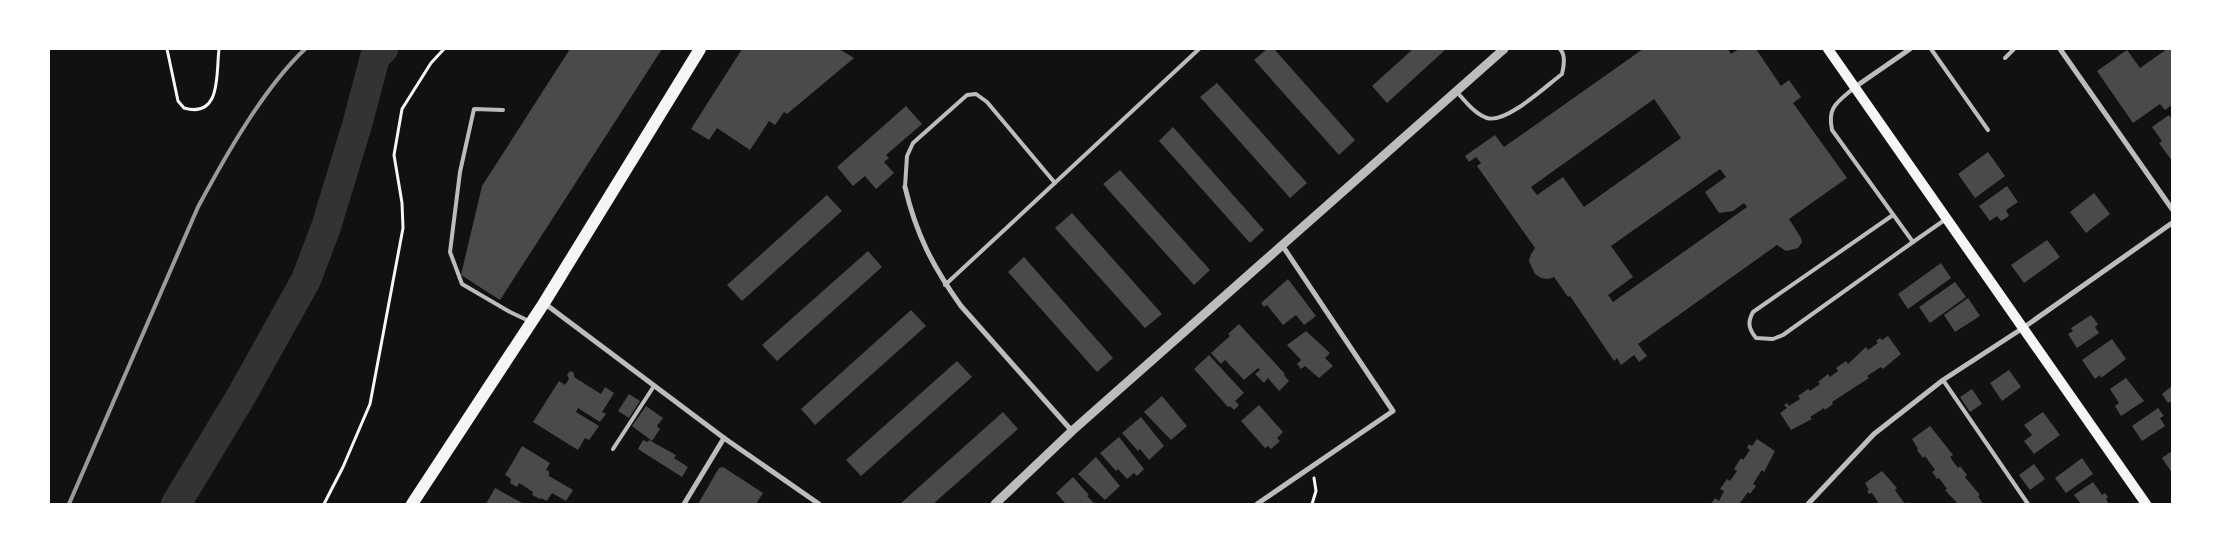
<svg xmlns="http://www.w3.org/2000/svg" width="2221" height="553" viewBox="0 0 2221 553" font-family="Lato,sans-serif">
  <rect width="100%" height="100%" fill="#111"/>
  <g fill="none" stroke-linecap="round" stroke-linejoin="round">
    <path stroke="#333" stroke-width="30" d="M176 504 240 398 306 280 326 227 357 125 375 57 383 49"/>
  </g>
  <g fill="#4a4a4a" fill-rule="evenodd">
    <path d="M570 49H662L500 300 461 275 482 186Z"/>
    <path d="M742 49H839L854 58 787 114 784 112 775 125 769 121 750 150 717 128 709 140 691 129Z"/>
    <path d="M1267 49H1274L1355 140 1339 155 1254 60Z"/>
    <path d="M1413 49H1446L1387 103 1372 86Z"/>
    <path d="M1643 49H1728L1731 54 1739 49H1756L1781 86 1789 80 1801 97 1793 103 1847 178 1789 219 1801 238 1802 242 1798 248 1786 251 1777 245 1638 344 1647 356 1639 362 1634 355 1621 365 1617 358 1614 361 1570 296 1568 297 1554 277 1548 279 1541 278 1535 274 1529 261 1531 254 1535 248 1477 166 1481 163 1476 157 1469 162 1465 156 1495 135 1504 147ZM1654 99 1681 138 1584 207 1563 177 1537 195 1531 187ZM1720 169 1726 177 1705 192 1719 213 1733 211 1744 203 1747 207 1613 302 1608 295 1633 277 1611 246Z"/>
    <path d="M2167 49H2172V105L2165 110 2160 104 2133 123 2097 71 2127 50 2140 68Z"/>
    <path d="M1217 83 1307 183 1290 198 1200 97Z"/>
    <path d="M906 106 922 124 886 155 889 158 884 162 894 173 876 189 865 176 853 186 837 167Z"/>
    <path d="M2169 115 2172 120V161L2159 143 2162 141 2152 127Z"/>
    <path d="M1173 127 1264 230 1250 243 1159 141Z"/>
    <path d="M1988 152 2005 176 1975 198 1958 174Z"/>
    <path d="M1120 170 1210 270 1194 285 1103 184Z"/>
    <path d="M2007 186 2018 202 2006 210 2009 216 2001 221 1997 216 1990 221 1979 206Z"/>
    <path d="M2094 193 2110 214 2086 233 2070 212Z"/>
    <path d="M827 195 842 211 742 301 727 285Z"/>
    <path d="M1072 213 1162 314 1145 328 1055 228Z"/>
    <path d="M2047 240 2060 257 2024 283 2011 265Z"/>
    <path d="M868 251 882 267 777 361 762 345Z"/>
    <path d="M1024 257 1113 358 1097 372 1008 272Z"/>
    <path d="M1941 263 1951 278 1908 309 1898 294Z"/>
    <path d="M1288 279 1316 316 1304 325 1296 315 1283 325 1267 305 1264 307 1261 303Z"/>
    <path d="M1955 282 1966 297 1930 323 1919 307Z"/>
    <path d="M1968 298 1980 316 1955 332 1944 315Z"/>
    <path d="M911 310 926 326 815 425 801 409Z"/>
    <path d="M2091 315 2098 324 2095 327 2099 333 2077 348 2068 334 2073 331 2071 328Z"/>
    <path d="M1239 324 1285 374 1284 375 1289 381 1279 391 1268 378 1264 383 1255 374 1260 370 1258 368 1244 380 1225 360 1221 364 1211 353 1230 336 1228 334Z"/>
    <path d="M1306 331 1330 353 1325 358 1333 366 1319 378 1305 366 1301 369 1297 364 1301 360 1287 345Z"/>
    <path d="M1888 336 1901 354 1883 369 1881 367 1867 376 1869 378 1832 402 1833 404 1825 410 1824 408 1810 417 1812 419 1791 430 1780 413 1787 408 1784 405 1787 403 1789 406 1800 399 1798 396 1808 389 1810 391 1820 384 1818 382 1828 374 1830 377 1838 371 1836 368 1846 361 1848 364 1866 347 1868 350 1878 343 1876 341 1880 338 1882 340Z"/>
    <path d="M2112 339 2126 359 2101 378 2100 375 2095 379 2082 360Z"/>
    <path d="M1209 355 1244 393 1235 401 1239 405 1234 410 1230 406 1228 407 1194 369Z"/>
    <path d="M957 361 972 377 861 476 846 460Z"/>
    <path d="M2009 370 2021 387 2002 401 1990 383Z"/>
    <path d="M570 371 574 373V377L601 394 605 387 614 393 602 412 606 414 600 422 578 408 576 412 599 426 589 440 585 438 578 450 533 422 559 381 565 385 569 379 567 375Z"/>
    <path d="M2126 378 2144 401 2121 416 2115 406 2119 403 2110 389Z"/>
    <path d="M2172 386V401L2168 403 2162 394Z"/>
    <path d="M1972 389 1982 404 1970 412 1960 397Z"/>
    <path d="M629 394 640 401 629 418 618 411Z"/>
    <path d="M1162 396 1187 426 1171 440 1144 412Z"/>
    <path d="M1259 405 1283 432 1277 438 1280 441 1271 449 1268 446 1265 448 1241 421Z"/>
    <path d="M646 406 663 418 657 426 660 429 652 441 632 426Z"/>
    <path d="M2158 408 2164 416 2160 418 2165 426 2142 441 2132 426Z"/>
    <path d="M1003 412 1018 429 933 504H900Z"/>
    <path d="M2043 412 2060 435 2034 454 2024 441 2032 435 2024 425Z"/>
    <path d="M1141 417 1164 446 1149 460 1140 449 1138 451 1122 433Z"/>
    <path d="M1930 426 1953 455 1950 457 1958 468 1960 466 1967 475 1965 477 1980 495 1978 496 1983 504H1958L1945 490 1947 489 1939 478 1937 479 1932 472 1935 470 1925 456 1923 458 1917 450 1918 449 1912 439Z"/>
    <path d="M1119 437 1144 469 1137 476 1134 473 1127 479 1118 469 1116 471 1100 453Z"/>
    <path d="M1757 439 1775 451 1764 472 1762 470 1753 484 1756 486 1750 494 1748 492 1740 503 1743 504H1711L1715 498 1719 501 1724 491 1720 489 1727 479 1730 481 1737 471 1734 469 1741 458 1743 460 1750 450 1747 448 1749 444 1752 446Z"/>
    <path d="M643 440 648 442 649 440 676 455 674 458 688 467 682 477 638 449Z"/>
    <path d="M522 446 550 463 546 470 549 471V476L573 490 566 501 552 493 547 501 541 498 540 499 532 495 533 492 519 483 517 487 510 483 511 479 505 475Z"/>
    <path d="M2172 451V473L2162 458Z"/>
    <path d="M1096 457 1120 486 1105 500 1078 474Z"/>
    <path d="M2082 458 2093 474 2066 493 2055 478Z"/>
    <path d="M2034 464 2045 479 2030 490 2019 475Z"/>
    <path d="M723 467 763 493 756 504H698L719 468Z"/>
    <path d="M1882 471 1897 488 1895 490 1905 504 1907 502 1909 504H1876L1878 502 1872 493 1869 494 1867 491 1869 490 1865 483Z"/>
    <path d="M1073 477 1089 495 1087 496 1095 504H1066L1056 493Z"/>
    <path d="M2093 482 2102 495 2105 493 2108 497 2106 499 2109 504H2081L2074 495Z"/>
    <path d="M495 488 524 504H486Z"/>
  </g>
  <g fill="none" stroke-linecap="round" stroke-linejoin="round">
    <g stroke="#f5f5f5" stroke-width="3">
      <path d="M167 49 178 101 184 108C222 119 216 72 219 49"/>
      <path d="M324 504 343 467 370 404 403 228 402 203 394 155 402 109 431 63 444 49"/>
      <path d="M1312 504 1316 491 1314 478"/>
    </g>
    <g stroke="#bcbcbc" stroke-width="4">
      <path d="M1931 49 1988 130"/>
      <path d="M2005 58 2014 49"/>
      <path d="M1855 87C1838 102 1827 106 1832 130L1913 242 1946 219"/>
      <path d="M1457 92C1465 101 1475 114 1487 118 1506 124 1546 86 1562 74 1564 66 1566 55 1560 49"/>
      <path d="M503 110 474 109 460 172 450 252 462 284 510 312 529 321"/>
      <path d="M905 187 907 156 913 143 967 95 976 94 987 102 1055 183"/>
      <path d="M1893 215 1753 312C1747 323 1749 329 1756 338L1773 339 1783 335 1913 242"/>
      <path d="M945 285 1199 49"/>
      <path d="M1943 380 2028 504"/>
      <path d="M613 449 654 386"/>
    </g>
    <g stroke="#bcbcbc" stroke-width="5">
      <path d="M2060 49 2172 209"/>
      <path d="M1855 87 1910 49"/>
      <path d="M905 187C916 234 933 267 961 306L1072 431"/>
      <path d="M544 303 724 438 819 504"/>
      <path d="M684 504 724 438"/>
      <path d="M1257 504 1393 411 1282 245"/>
      <path d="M1808 504 1874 434 1943 380 2023 328 2172 223"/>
    </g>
    <path stroke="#bcbcbc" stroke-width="9" d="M995 504 1072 431 1504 49"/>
    <path stroke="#f5f5f5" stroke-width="10" d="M1828 49 2146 504"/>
    <path stroke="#f5f5f5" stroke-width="12" d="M412 504 544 303 700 49"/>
    <path stroke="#9a9a9a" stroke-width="4" d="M69 504 198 207C226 155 263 89 305 49"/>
  </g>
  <rect width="2221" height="553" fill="none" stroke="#ffffff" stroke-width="100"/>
</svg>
